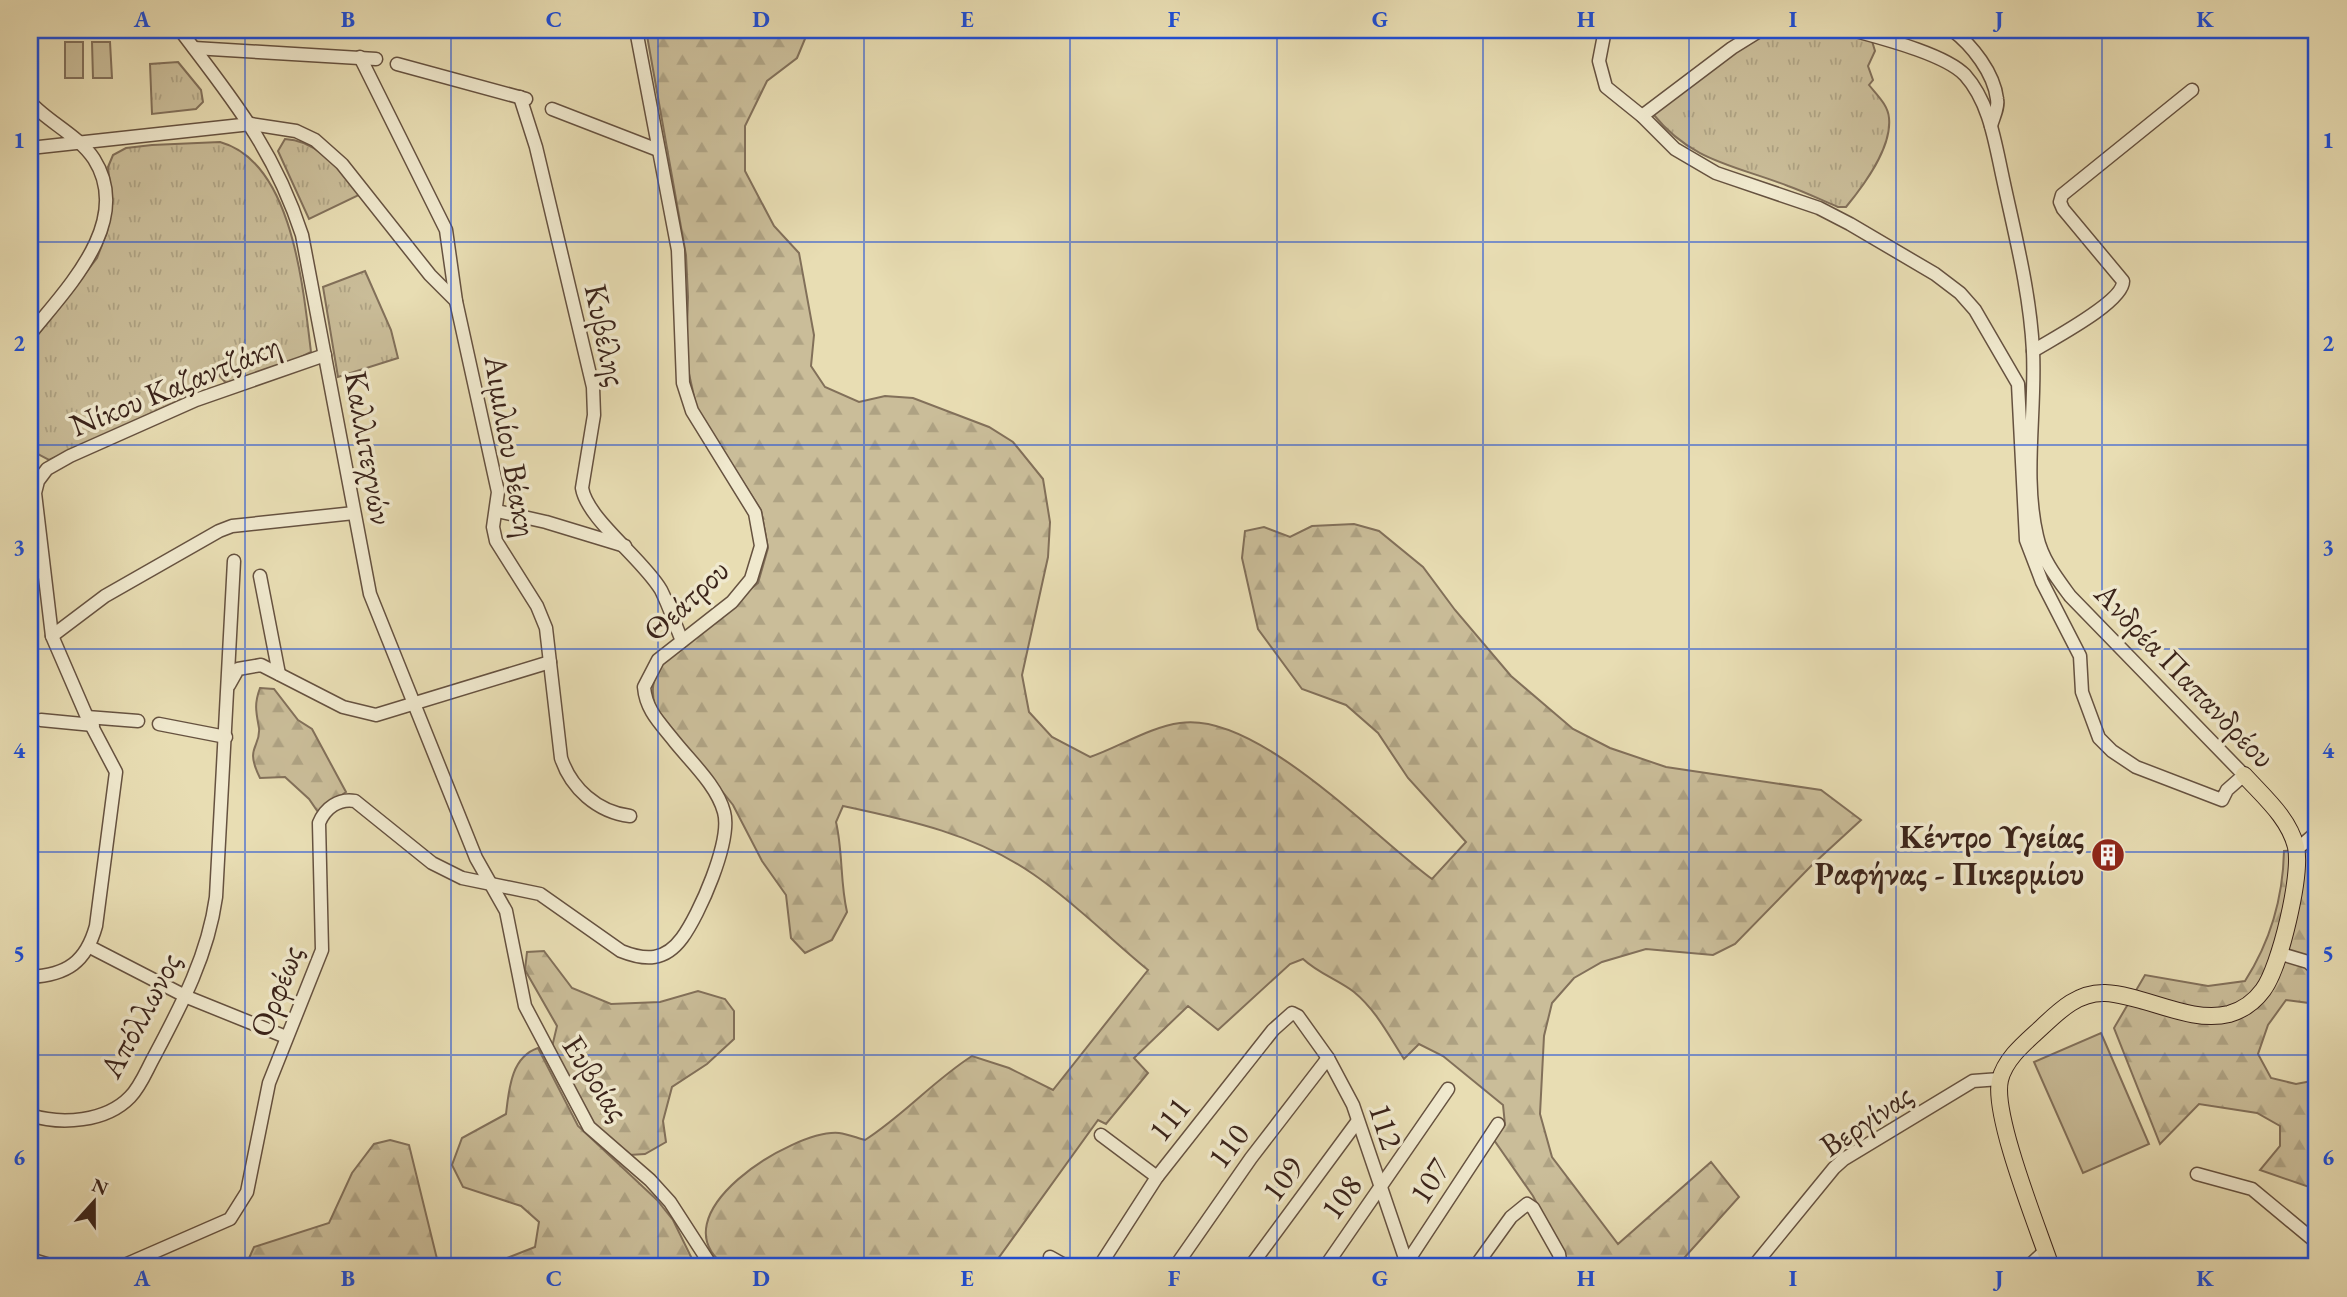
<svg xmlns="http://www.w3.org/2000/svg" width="2347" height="1297" viewBox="0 0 2347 1297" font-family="'EB Garamond',serif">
  <defs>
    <pattern id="grass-tufts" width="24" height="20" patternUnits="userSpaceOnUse" patternTransform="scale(1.75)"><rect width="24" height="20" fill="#cabd99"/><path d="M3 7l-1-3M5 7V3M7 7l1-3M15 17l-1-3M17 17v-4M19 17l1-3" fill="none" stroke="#aea283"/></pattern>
    <pattern id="forest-firs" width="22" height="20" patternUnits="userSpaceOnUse" patternTransform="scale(1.75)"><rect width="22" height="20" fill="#cabd99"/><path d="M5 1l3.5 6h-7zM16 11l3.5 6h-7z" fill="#aea283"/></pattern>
  </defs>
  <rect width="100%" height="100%" fill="#e8ddb3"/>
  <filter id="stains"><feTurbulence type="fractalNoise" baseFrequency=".00286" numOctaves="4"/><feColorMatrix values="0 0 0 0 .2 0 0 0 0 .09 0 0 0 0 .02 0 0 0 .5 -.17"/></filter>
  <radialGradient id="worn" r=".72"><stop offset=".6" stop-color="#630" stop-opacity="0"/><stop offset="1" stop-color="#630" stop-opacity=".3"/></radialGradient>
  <g fill="url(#grass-tufts)" stroke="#82705a" stroke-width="2">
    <path d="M1771 30H1839L1872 41 1875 51 1868 66 1873 80 1869 85C1877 95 1888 105 1889 118 1892 148 1864 185 1846 207H1838C1821 200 1805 192 1788 186 1734 165 1692 162 1653 114 1692 87 1726 48 1771 30Z"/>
    <path d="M178 62 201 90 203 102 196 109 152 114 150 64Z"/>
    <path d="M285 139C318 140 341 172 361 194L309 219 278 151Z"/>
    <path d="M220 142C293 162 303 288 311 352L293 361 226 383 217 373C205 372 197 373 193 385L196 393 49 460 30 450V345L97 258 107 232 112 207 108 167 113 155 126 148 152 145Z"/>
    <path d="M365 271 391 330 398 358 338 377 323 287Z"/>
  </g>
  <g fill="url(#forest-firs)" stroke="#82705a" stroke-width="2">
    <path d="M646 30H802L807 34 797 58 767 81 745 126V171L774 226 799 253 814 335 811 366 825 387 859 402 885 396 913 398 989 427 1013 442 1043 479 1050 522 1048 557 1022 675 1029 712 1052 737 1090 757C1119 747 1150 727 1180 723 1257 711 1373 836 1432 879L1466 842 1408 778 1378 733 1346 705 1302 689 1258 629 1242 558 1245 531 1264 527 1290 537 1312 526 1354 524 1379 531 1423 567 1455 610 1511 676 1573 729 1610 748 1666 767 1821 790 1861 820 1812 865 1735 944 1713 955 1646 949 1602 962 1574 978 1552 1003 1544 1036 1540 1114 1552 1157 1618 1244 1711 1162 1739 1197 1676 1267H1570L1533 1196 1494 1140 1505 1125 1503 1105 1443 1056 1419 1044 1404 1059C1389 1036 1376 1010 1354 992 1338 980 1318 973 1303 959L1290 964 1218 1030 1188 1006 1134 1058 1148 1073 1106 1124 1098 1120 992 1267H727C653 1216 793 1129 839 1133 848 1134 857 1138 865 1140 904 1115 933 1081 972 1056L1009 1068 1053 1090 1148 970C1110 939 1074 902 1033 874 977 835 909 820 843 806L836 822C843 852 840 882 847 912L832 940 805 953 791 938 786 895 762 861 733 805 655 707C651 690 652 680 662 664L758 583 768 548 761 510 697 410 686 360 688 297 686 255Z"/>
    <path d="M260 688 274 689 298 720 312 729 346 792 318 812 309 799 285 777 260 778C244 746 261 748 259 728 256 712 254 704 260 688Z"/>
    <path d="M2312 841 2317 876 2308 962 2317 970V1004L2286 1000 2268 1025 2258 1054 2271 1078 2296 1084 2317 1080V1186L2312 1188 2260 1170 2280 1146V1126L2257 1113 2199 1104 2160 1144 2114 1028 2145 975 2208 986 2245 981C2270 942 2283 898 2284 851L2296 850Z"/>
    <path d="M544 951 572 988 611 1004 660 1002 698 991 725 999 734 1011V1039L707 1064 672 1087 663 1121 666 1142 645 1154 629 1155 595 1125 552 1047 557 1026 525 970 527 952Z"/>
    <path d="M538 1048 578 1126 657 1200 673 1220 696 1267H484L535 1247 539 1222 521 1206 463 1187 452 1165 462 1138 506 1114C509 1089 511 1057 538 1048Z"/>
    <path d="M390 1140 409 1145 439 1267H245L254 1247 329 1223 352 1173 374 1144Z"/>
  </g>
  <g fill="#cabd99" stroke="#82705a" stroke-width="2">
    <rect x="65" y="42" width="18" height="36"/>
    <path d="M92 42H110L112 78H93Z"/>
    <path d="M2101 1033 2149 1144 2083 1173 2034 1062Z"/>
  </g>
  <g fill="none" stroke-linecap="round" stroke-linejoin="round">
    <g stroke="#665240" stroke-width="15">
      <g id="minor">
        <path d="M180 30C233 100 274 149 302 235L370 594 476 858 506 911 525 1006 589 1127 650 1180 670 1202 712 1267"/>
        <path d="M1605 30 1599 61 1606 87 1642 116 1675 149 1716 173 1819 208 1850 224 1935 274 1960 293 1975 310 2018 384 2026 540 2042 582 2080 656 2082 692 2099 738 2112 751 2136 767 2222 800 2227 790 2244 775 2070 596C2056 577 2042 559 2037 536 2023 477 2036 411 2033 351 2030 292 2015 235 2003 179 1995 143 1990 103 1965 75 1945 54 1881 38 1852 30"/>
        <path d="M1952 30C1972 45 1994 73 1997 99 1999 107 1993 118 1991 126"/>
        <path d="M194 48 376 59"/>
        <path d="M360 57 446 230 456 301 498 492 493 527 496 541 537 606 546 628 561 758C571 788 597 812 630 816"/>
        <path d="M397 64 526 99"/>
        <path d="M520 97 536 147 593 387 594 415 582 488C587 519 642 558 661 590 669 606 675 624 682 641"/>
        <path d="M30 102C48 122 79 136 94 159 134 222 66 289 30 334"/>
        <path d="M552 109 658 150"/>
        <path d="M1642 116 1732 48 1761 30"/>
        <path d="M30 148 251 124 296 131 315 140 342 164 430 275 456 301"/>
        <path d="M2033 351C2052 339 2124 302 2123 281L2063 209 2060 202 2062 195 2192 90"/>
        <path d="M497 511 546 522 625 546"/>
        <path d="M260 576 279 674"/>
        <path d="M52 636 105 596 219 531 232 526 354 513"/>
        <path d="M229 685 238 669 261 665 343 707 376 715 550 662"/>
        <path d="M87 717 138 721"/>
        <path d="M41 720 93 725"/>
        <path d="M159 724 226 737"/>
        <path d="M2296 850 2317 832"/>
        <path d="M90 947 187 997 286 1037"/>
        <path d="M2278 953 2308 962 2317 970"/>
        <path d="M30 977C67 975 86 962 96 926L116 772 87 717 52 636 35 493 38 481 47 469 70 456 196 400 325 355"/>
        <path d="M30 1115C61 1125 106 1122 130 1097 141 1086 147 1069 155 1055 182 1004 208 955 216 897L234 561"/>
        <path d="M1101 1135 1157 1177"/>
        <path d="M2197 1174 2252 1189 2317 1243"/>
        <path d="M1050 1257 1068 1267"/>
        <path d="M30 1259 56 1267"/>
        <path d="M120 1267 230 1219 247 1192 269 1083 322 950 319 823C325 808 339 798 355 801L432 863 462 878 540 894 621 951C646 961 665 961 682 938 699 915 732 841 724 812 717 786 692 763 675 742 661 724 646 711 644 687L658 660 732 602 751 579 761 546 755 513 692 411 683 383 678 250 636 30"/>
        <path d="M1099 1267 1157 1177 1273 1030 1292 1013 1298 1016 1328 1058 1353 1105 1408 1267"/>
        <path d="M1175 1267 1251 1158 1328 1058"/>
        <path d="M1250 1267 1357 1122"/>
        <path d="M1325 1267 1448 1089"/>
        <path d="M1404 1267 1498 1124"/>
        <path d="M1475 1267 1511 1217 1527 1204 1533 1208 1559 1254 1560 1260 1555 1267"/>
        <path d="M1753 1267 1834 1168 1844 1159 1973 1081 2000 1079"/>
        <path d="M2028 1267 2046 1250"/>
      </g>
    </g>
    <g stroke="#3a231a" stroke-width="18">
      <path id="major" d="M2051 1267C2038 1228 1992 1115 2000 1080 2005 1058 2027 1041 2042 1027 2061 1009 2079 992 2105 993 2145 995 2190 1024 2229 1014 2243 1010 2255 1001 2263 990 2280 967 2302 875 2296 847 2289 818 2264 797 2244 775"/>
    </g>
    <use href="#minor" stroke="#f0e9ce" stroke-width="12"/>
    <use href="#major" stroke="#e8ddb3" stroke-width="16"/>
  </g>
  <path fill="none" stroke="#1d4ed8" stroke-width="2" stroke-opacity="0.55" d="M245 30V1267M451 30V1267M658 30V1267M864 30V1267M1070 30V1267M1277 30V1267M1483 30V1267M1689 30V1267M1896 30V1267M2102 30V1267M30 242H2317M30 445H2317M30 649H2317M30 852H2317M30 1055H2317"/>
  <defs>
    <g id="building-disc" transform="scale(1.75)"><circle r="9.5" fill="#8f2418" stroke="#f0e9ce"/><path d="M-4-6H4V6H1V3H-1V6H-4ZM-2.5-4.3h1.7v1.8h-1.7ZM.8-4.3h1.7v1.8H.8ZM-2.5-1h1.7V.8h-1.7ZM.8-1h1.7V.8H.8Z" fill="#fff"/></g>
  </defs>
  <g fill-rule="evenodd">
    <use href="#building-disc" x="2108" y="855"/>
  </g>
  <g text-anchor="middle" stroke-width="7" stroke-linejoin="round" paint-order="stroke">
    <g font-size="32" fill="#3a231a" stroke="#f0e9ce">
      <text transform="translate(606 335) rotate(78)" y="11">Κυβέλης</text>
      <text transform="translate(175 385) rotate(-22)" y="11">Νίκου Καζαντζάκη</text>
      <text transform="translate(511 446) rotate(80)" y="11">Αιμιλίου Βέακη</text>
      <text transform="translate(369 448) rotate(80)" y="11">Καλλιτεχνών</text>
      <text transform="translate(686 600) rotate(-43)" y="11">Θεάτρου</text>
      <text transform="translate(2185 675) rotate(46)" y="11">Ανδρέα Παπανδρέου</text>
      <text transform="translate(276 991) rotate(-69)" y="11">Ορφέως</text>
      <text transform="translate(140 1015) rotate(-62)" y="11">Απόλλωνος</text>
      <text transform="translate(596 1078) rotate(57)" y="11">Ευβοίας</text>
      <text transform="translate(1169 1119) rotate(-52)" y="11">111</text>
      <text transform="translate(1866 1120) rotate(-34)" y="11">Βεργίνας</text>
      <text transform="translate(1386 1126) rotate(72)" y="11">112</text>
      <text transform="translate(1228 1146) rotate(-53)" y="11">110</text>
      <text transform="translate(1282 1179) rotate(-53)" y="11">109</text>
      <text transform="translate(1429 1181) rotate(-57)" y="11">107</text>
      <text transform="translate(1341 1197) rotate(-54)" y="11">108</text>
    </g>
    <g font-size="32" font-weight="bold" fill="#3a231a" stroke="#f0e9ce" text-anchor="end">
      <text x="2084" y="848">Κέντρο Υγείας<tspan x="2084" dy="37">Ραφήνας - Πικερμίου</tspan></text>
    </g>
  </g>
  <rect width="2347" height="1297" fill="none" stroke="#e8ddb3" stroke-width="77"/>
  <g transform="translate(94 1202) rotate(21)" stroke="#f0e9ce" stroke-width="5" paint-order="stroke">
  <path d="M0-5L12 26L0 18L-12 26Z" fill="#3a231a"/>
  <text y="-10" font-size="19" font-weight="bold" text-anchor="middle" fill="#3a231a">N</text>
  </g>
  <rect x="38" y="38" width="2270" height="1220" fill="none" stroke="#1d4ed8" stroke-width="2.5"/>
  <g font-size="23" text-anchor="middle" font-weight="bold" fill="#1d4ed8">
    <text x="142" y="27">A</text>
    <text x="348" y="27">B</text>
    <text x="554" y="27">C</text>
    <text x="761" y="27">D</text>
    <text x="967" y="27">E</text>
    <text x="1174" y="27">F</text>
    <text x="1380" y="27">G</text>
    <text x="1586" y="27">H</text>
    <text x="1793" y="27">I</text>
    <text x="1999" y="27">J</text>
    <text x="2205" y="27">K</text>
    <text x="19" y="148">1</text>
    <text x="2328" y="148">1</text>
    <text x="19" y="351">2</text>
    <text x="2328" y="351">2</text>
    <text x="19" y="555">3</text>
    <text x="2328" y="555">3</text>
    <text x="19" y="758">4</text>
    <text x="2328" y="758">4</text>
    <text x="19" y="961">5</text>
    <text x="2328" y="961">5</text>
    <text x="19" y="1165">6</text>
    <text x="2328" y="1165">6</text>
    <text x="142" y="1286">A</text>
    <text x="348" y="1286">B</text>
    <text x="554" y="1286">C</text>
    <text x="761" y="1286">D</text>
    <text x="967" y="1286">E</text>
    <text x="1174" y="1286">F</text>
    <text x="1380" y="1286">G</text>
    <text x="1586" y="1286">H</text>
    <text x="1793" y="1286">I</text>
    <text x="1999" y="1286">J</text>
    <text x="2205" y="1286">K</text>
  </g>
  <rect width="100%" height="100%" filter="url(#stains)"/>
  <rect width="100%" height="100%" fill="url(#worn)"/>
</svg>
